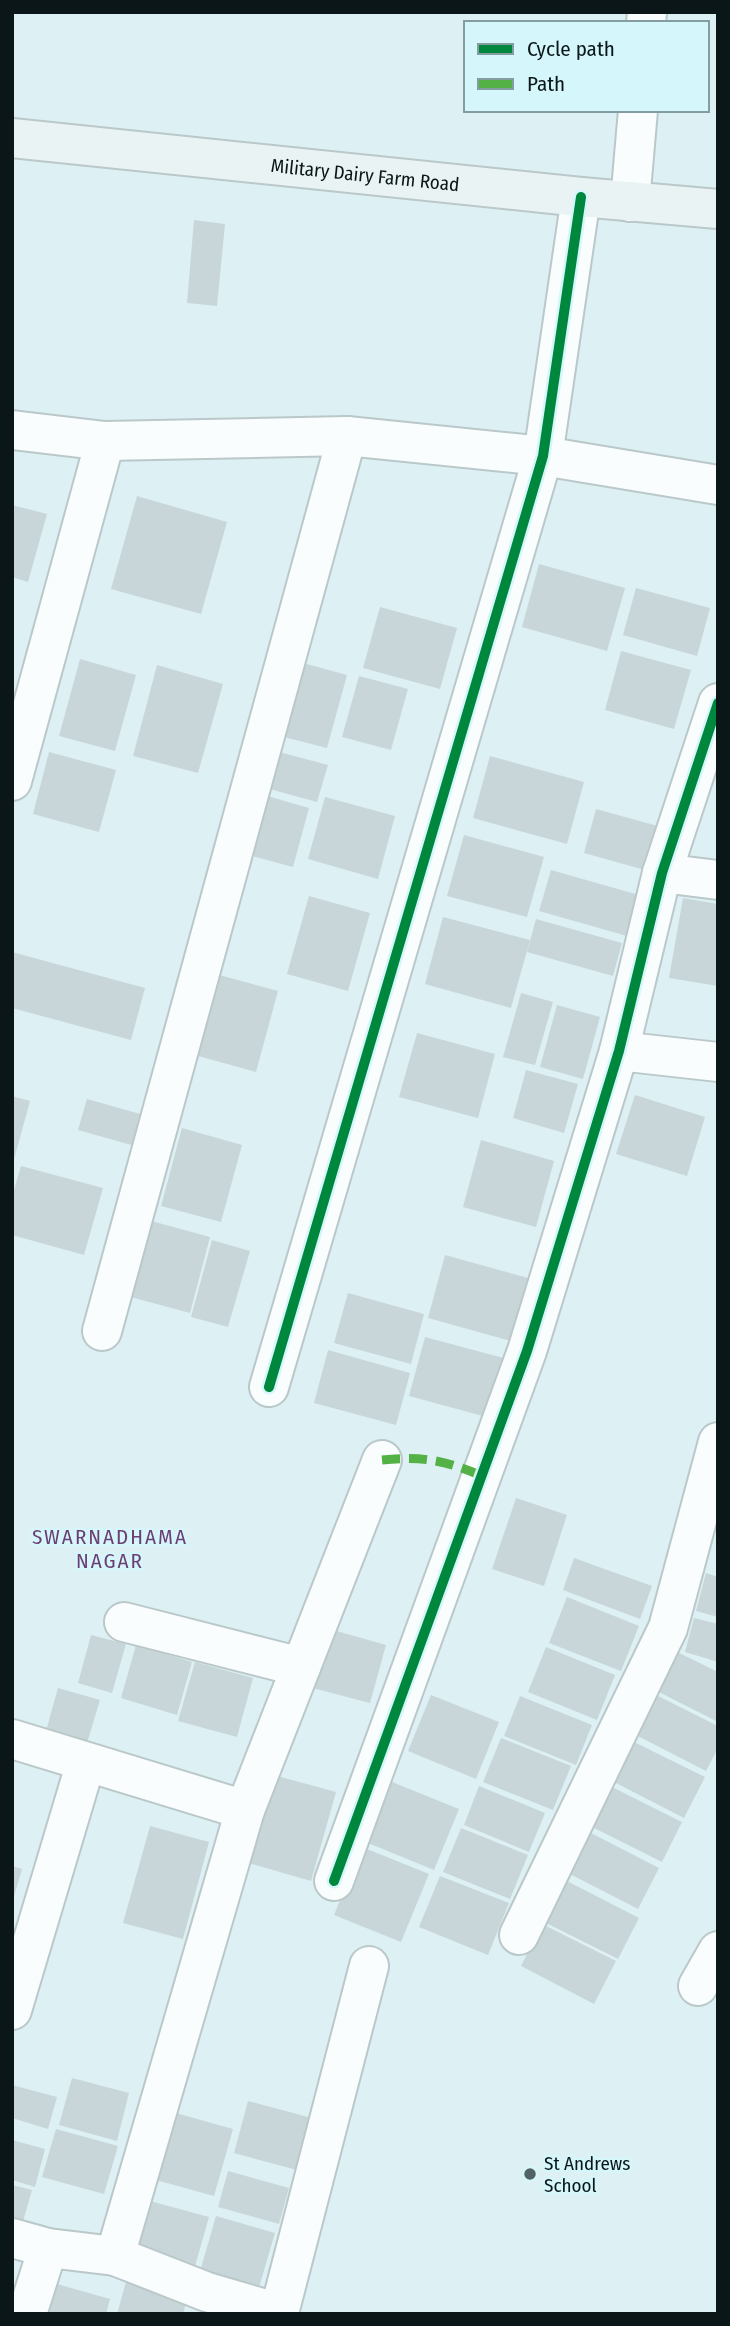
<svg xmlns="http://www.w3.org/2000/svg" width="730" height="2326" viewBox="0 0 730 2326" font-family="'Fira Sans Condensed',sans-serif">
  <rect width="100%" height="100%" fill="#ddf0f3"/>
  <g fill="#c8d6da">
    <path d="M194 220 225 224 217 306 187 303Z"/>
    <path d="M137 496 227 522 201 614 111 589Z"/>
    <path d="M12 505 47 514 28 582 12 577Z"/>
    <path d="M539 564 625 588 607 651 522 627Z"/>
    <path d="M636 588 710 608 697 656 623 635Z"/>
    <path d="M380 607 457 628 440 689 363 668Z"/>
    <path d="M621 651 691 670 674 729 605 710Z"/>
    <path d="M80 659 136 675 115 751 59 736Z"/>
    <path d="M292 660 347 675 327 748 272 734Z"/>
    <path d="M157 665 223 684 198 773 133 756Z"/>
    <path d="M359 676 408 689 391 750 342 737Z"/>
    <path d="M272 750 328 765 317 802 262 787Z"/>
    <path d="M49 752 116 770 99 832 33 814Z"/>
    <path d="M490 756 584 782 567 844 473 818Z"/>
    <path d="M257 793 309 808 293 867 241 853Z"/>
    <path d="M325 797 395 816 378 879 308 859Z"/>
    <path d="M596 809 665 828 652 872 584 853Z"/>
    <path d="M464 835 544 857 527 917 447 896Z"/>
    <path d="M551 870 646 897 634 938 539 911Z"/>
    <path d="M309 896 370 913 348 991 287 974Z"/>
    <path d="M683 898 718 904V986L669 978Z"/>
    <path d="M443 917 530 940 511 1008 425 984Z"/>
    <path d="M536 919 622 943 613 976 527 952Z"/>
    <path d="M12 952 145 988 131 1040 12 1008Z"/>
    <path d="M212 973 278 991 256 1072 191 1054Z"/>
    <path d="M521 993 553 1002 535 1065 503 1057Z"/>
    <path d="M557 1005 600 1017 583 1079 540 1067Z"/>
    <path d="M417 1033 495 1054 478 1118 399 1097Z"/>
    <path d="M526 1070 578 1084 564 1133 513 1118Z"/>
    <path d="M635 1095 705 1117 687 1176 616 1154Z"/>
    <path d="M12 1096 30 1101 13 1163H12Z"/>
    <path d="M87 1099 151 1117 142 1148 78 1130Z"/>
    <path d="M182 1128 242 1145 221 1222 161 1206Z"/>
    <path d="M481 1140 554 1161 536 1227 463 1207Z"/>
    <path d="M21 1166 103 1188 84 1255 12 1235V1197Z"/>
    <path d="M144 1219 210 1237 190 1313 123 1295Z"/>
    <path d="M212 1240 250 1251 228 1327 191 1317Z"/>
    <path d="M445 1255 528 1278 511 1341 428 1318Z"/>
    <path d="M348 1293 424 1314 411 1364 334 1343Z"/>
    <path d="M425 1337 511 1360 494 1419 409 1396Z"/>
    <path d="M328 1350 410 1373 396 1425 314 1403Z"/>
    <path d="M516 1498 567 1515 544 1586 492 1569Z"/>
    <path d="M574 1558 652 1586 640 1619 563 1590Z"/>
    <path d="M706 1573 718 1577V1617L696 1611Z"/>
    <path d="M567 1597 639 1626 621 1671 549 1643Z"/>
    <path d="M694 1618 718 1624V1662L685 1652Z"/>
    <path d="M326 1628 386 1645 370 1703 309 1687Z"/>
    <path d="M91 1635 126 1644 112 1693 78 1683Z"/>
    <path d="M136 1645 192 1662 177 1715 121 1698Z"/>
    <path d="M546 1647 615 1675 597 1720 528 1692Z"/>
    <path d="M675 1651 718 1672V1722L655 1690Z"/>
    <path d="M195 1662 253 1678 237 1737 178 1721Z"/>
    <path d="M58 1688 100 1700 87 1743 46 1731Z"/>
    <path d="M654 1694 718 1726V1748L706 1771 634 1734Z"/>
    <path d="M431 1695 499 1722 476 1779 408 1751Z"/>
    <path d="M520 1696 592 1725 576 1765 504 1736Z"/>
    <path d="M501 1738 571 1766 553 1810 483 1782Z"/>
    <path d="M632 1741 705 1777 684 1818 612 1781Z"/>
    <path d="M270 1774 336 1792 311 1881 245 1862Z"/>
    <path d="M392 1782 459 1809 434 1870 368 1843Z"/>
    <path d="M479 1786 545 1813 529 1852 464 1825Z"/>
    <path d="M610 1786 682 1822 662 1862 590 1826Z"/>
    <path d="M150 1826 209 1842 183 1939 123 1923Z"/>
    <path d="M461 1828 528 1855 510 1899 443 1872Z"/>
    <path d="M589 1832 659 1868 638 1909 568 1873Z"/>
    <path d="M362 1847 429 1874 401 1942 334 1915Z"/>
    <path d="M12 1866 22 1869 13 1900H12Z"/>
    <path d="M440 1876 509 1903 488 1955 419 1927Z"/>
    <path d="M563 1879 639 1918 618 1959 542 1921Z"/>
    <path d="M542 1924 616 1961 594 2004 521 1966Z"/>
    <path d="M72 2078 129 2093 117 2141 59 2125Z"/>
    <path d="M12 2085 57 2097 48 2129 12 2118Z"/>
    <path d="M248 2101 312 2118 297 2170 234 2153Z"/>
    <path d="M176 2113 233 2129 214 2196 156 2180Z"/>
    <path d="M56 2129 118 2146 104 2194 42 2177Z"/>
    <path d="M12 2140 45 2149 35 2187 12 2180Z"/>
    <path d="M228 2171 289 2188 279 2224 218 2207Z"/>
    <path d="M12 2185 32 2190 20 2232 12 2229Z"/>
    <path d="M150 2201 209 2217 191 2280 132 2263Z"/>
    <path d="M216 2216 275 2233 255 2301 196 2285Z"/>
    <path d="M126 2282 187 2299 183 2314H117Z"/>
    <path d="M57 2284 110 2299 106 2314H49Z"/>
  </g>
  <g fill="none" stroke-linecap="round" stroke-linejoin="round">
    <g stroke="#bac8ca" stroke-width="42">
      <g id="minor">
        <path d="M646 23 647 12"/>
        <path d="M630 202 638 110"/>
        <path d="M12 430 105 441 347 436 543 456 718 485"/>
        <path d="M12 781 105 441"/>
        <path d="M662 873 718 880"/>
        <path d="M619 1051 718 1062"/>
        <path d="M102 1331 347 436"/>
        <path d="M269 1387 543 456 581 197"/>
        <path d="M124 1622 301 1667"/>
        <path d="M12 1739 245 1810 115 2256"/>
        <path d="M245 1810 382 1460"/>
        <path d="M334 1881 527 1351 619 1051 662 873 718 703"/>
        <path d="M519 1935 668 1628 718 1442"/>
        <path d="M698 1986 718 1951"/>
        <path d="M12 2010 86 1762"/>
        <path d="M12 2238 48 2248 115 2256 207 2292 279 2313 369 1966"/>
        <path d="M27 2314 48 2248"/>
      </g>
    </g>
    <g stroke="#bac8ca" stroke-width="42">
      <g id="secondary">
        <path id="s1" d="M12 138 581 197 718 209"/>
      </g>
    </g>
    <use href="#minor" stroke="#fafdfd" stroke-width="38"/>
    <use href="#secondary" stroke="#e9f3f3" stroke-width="38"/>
    <path stroke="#54b145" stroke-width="9" stroke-dasharray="18 9" stroke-linecap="butt" d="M382 1460C423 1456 444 1460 482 1476"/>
    <g stroke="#d5f7fb" stroke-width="15">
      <g id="cycleway">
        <path d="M269 1387 543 456 581 197"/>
        <path d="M334 1881 527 1351 619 1051 662 873 718 703"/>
      </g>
    </g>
    <use href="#cycleway" stroke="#00873e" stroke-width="10"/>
  </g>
  <circle fill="#546265" stroke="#d5f7fb" stroke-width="2.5" cx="530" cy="2174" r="7"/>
  <g text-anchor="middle" stroke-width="5" stroke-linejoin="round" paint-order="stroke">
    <g font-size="19" fill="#0a1618" stroke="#d5f7fb">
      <text dy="7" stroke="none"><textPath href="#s1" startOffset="355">Military Dairy Farm Road</textPath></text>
    </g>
    <g font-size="19" fill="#0a1618" stroke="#d5f7fb" text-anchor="start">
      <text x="544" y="2170">St Andrews<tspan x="544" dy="22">School</tspan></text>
    </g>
    <g font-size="21" letter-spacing="2" fill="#6c3e73" stroke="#d5f7fb">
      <text x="110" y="1544">SWARNADHAMA<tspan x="110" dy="24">NAGAR</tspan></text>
    </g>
  </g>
  <rect width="730" height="2326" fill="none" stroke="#0a1618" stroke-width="28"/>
  <rect x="464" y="21" width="245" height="91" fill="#d5f7fb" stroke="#849da0" stroke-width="2"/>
  <rect x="478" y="44" width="35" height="10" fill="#00873e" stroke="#849da0" stroke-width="2"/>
  <text x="527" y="56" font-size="21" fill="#0a1618">Cycle path</text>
  <rect x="478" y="79" width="35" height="10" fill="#54b145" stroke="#849da0" stroke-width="2"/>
  <text x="527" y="91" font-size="21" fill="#0a1618">Path</text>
</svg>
